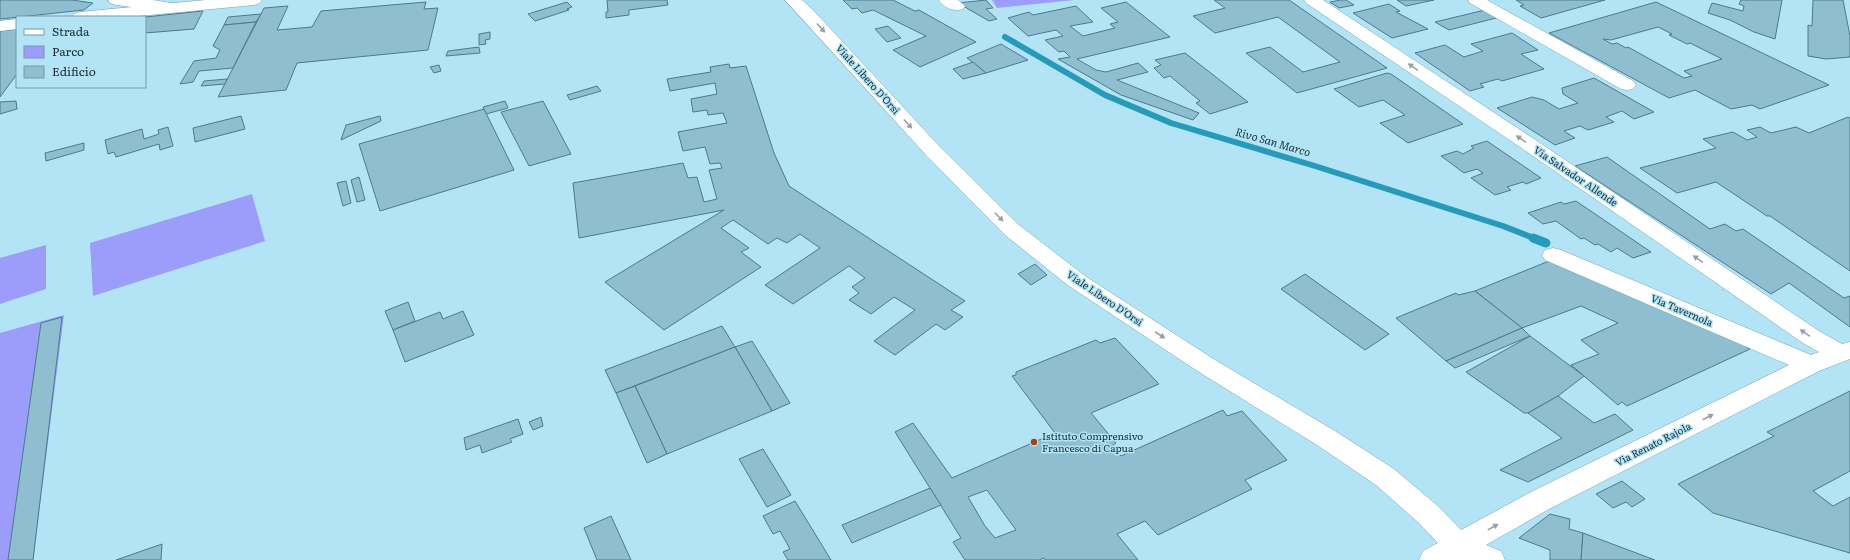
<svg xmlns="http://www.w3.org/2000/svg" width="1850" height="560" viewBox="0 0 1850 560" font-family="Literata,serif">
  <rect width="100%" height="100%" fill="#b3e4f6"/>
  <g fill="#9c9cfb">
    <path d="M992 0H1074L997 8Z"/>
    <path d="M252 194 265 241 93 296 90 243Z"/>
    <path d="M46 245V289L0 304V258Z"/>
    <path d="M64 315 33 560H0V333Z"/>
  </g>
  <g fill="none" stroke-linecap="round" stroke-linejoin="round">
    <path stroke="#279aba" stroke-width="6" d="M1005 37 1105 95 1171 123 1315 166 1503 226 1536 239"/>
    <path stroke="#279aba" stroke-width="9" d="M1533 238 1546 243"/>
  </g>
  <g fill="#8ebecf" stroke="#4c7a8b" fill-rule="evenodd">
    <path d="M0 0H72L93 3 84 10 0 19Z"/>
    <path d="M607 0H667L668 5 629 10V15L606 18V12H608Z"/>
    <path d="M843 0H893L915 11 919 10 976 42 920 67 893 50 926 36 873 10 862 13 857 8 852 9Z"/>
    <path d="M986 0 993 8 986 9 997 19 989 21 958 3Z"/>
    <path d="M1214 0H1289L1387 68 1297 93 1246 53 1270 47 1303 72 1340 62 1278 17 1215 33 1193 16 1225 8Z"/>
    <path d="M1341 0H1346L1354 5 1339 8 1330 2Z"/>
    <path d="M1397 0H1434L1406 6Z"/>
    <path d="M1516 0H1605L1541 18 1520 6 1524 5Z"/>
    <path d="M1741 0H1782L1775 39 1754 32 1730 20 1708 13 1712 3 1743 11 1744 6 1739 4Z"/>
    <path d="M1813 0H1843L1850 36V57L1826 59 1808 56V25L1812 26Z"/>
    <path d="M426 2 424 9 438 8 428 50 297 63 286 90 218 97 264 8 288 6 277 30 312 27 321 11Z"/>
    <path d="M567 2 572 7 567 9 569 10 535 21 528 14Z"/>
    <path d="M1126 2 1170 37 1077 59 1096 70 1106 72 1138 63 1148 72 1117 80 1199 113 1193 120 1121 95 1058 59 1070 57 1064 51 1059 52 1045 40 1063 36 1056 30 1028 36 1008 18 1029 12 1033 15 1076 6 1093 22 1070 26 1083 36 1115 28 1110 24 1118 22 1101 8Z"/>
    <path d="M1656 2 1829 85 1760 109 1752 105 1731 109 1695 90 1669 98 1549 33ZM1658 27 1672 34 1669 35 1687 44 1690 43 1722 59 1684 71 1692 76 1684 78 1628 47 1626 48 1617 43 1612 44 1603 39 1611 40Z"/>
    <path d="M1389 4 1400 11 1396 12 1428 29 1392 38 1353 13Z"/>
    <path d="M1485 10 1500 17 1449 30 1435 22Z"/>
    <path d="M203 11 194 29 145 33V17Z"/>
    <path d="M261 14 256 22 224 25 228 17Z"/>
    <path d="M256 22 233 68 199 71 193 82 180 84 194 61 216 58 220 50 213 46 224 25Z"/>
    <path d="M888 26 901 38 887 42 875 29Z"/>
    <path d="M17 29V74L0 97V31Z"/>
    <path d="M490 32V39L485 40 486 44 479 45V34Z"/>
    <path d="M1512 33 1538 50 1521 54 1544 69 1502 81 1498 79 1480 84 1484 87 1470 91 1415 53 1445 45 1464 57 1483 51 1471 44Z"/>
    <path d="M1001 44 1028 60 986 73 967 58Z"/>
    <path d="M479 47 480 53 446 56 448 51Z"/>
    <path d="M1185 53 1248 102 1210 114 1196 103 1200 101 1170 76 1164 78 1154 68 1161 65 1155 60Z"/>
    <path d="M973 62 986 73 963 79 953 69Z"/>
    <path d="M729 64 730 68 746 66 774 153 789 186 965 301 951 310 963 317 945 330 936 324 895 355 874 341 915 310 894 297 871 314 849 300 859 293 852 287 865 278 849 266 793 304 765 285 820 248 800 234 787 243 777 238 768 244 733 220 721 228 749 248 741 252 761 267 664 330 605 282 724 210 579 238 573 183 683 163 688 178 697 177 704 202 717 199 709 170 722 168 720 163 710 164 705 147 683 151 678 132 727 123 723 113 708 115 707 110 693 112 691 99 717 94 715 83 670 91 667 79 711 72 710 67Z"/>
    <path d="M439 65 441 71 434 73 430 67Z"/>
    <path d="M1387 73 1391 74 1463 124 1408 143 1380 123 1405 115 1383 100 1359 107 1334 89Z"/>
    <path d="M1594 78 1654 112 1634 119 1622 111 1606 117 1614 122 1588 130 1580 126 1564 131 1575 138 1555 145 1497 108 1532 97 1544 100 1559 109 1578 103 1563 94 1562 88Z"/>
    <path d="M227 79 225 84 201 86 204 81Z"/>
    <path d="M597 86 601 91 570 100 567 95Z"/>
    <path d="M16 101 17 109 0 114V102Z"/>
    <path d="M505 101 508 108 486 114 483 107Z"/>
    <path d="M543 101 571 154 529 166 501 112Z"/>
    <path d="M484 109 514 170 380 211 359 144Z"/>
    <path d="M241 116 245 129 195 142 193 128Z"/>
    <path d="M380 116 381 121 341 140 346 125Z"/>
    <path d="M1848 117 1850 118V271L1770 216H1767L1716 182 1677 193 1640 168 1716 148 1703 139 1733 132 1747 140 1757 137 1747 130 1760 127 1771 133 1796 127 1809 133Z"/>
    <path d="M168 127 173 146 160 150 159 144 116 157 114 152 108 154 105 140 142 129 144 139 159 134 158 130Z"/>
    <path d="M1487 141 1541 178 1526 184 1523 182 1507 187 1511 190 1495 195 1471 178 1483 173 1477 169 1464 173 1441 156 1457 151 1463 154 1474 148 1471 146Z"/>
    <path d="M84 143V150L46 161 45 153Z"/>
    <path d="M1607 157 1710 229 1725 224 1736 231 1743 229 1844 298 1850 296V327L1789 283 1771 294 1575 166Z"/>
    <path d="M359 177 365 200 357 202 351 180Z"/>
    <path d="M346 181 351 203 343 206 337 183Z"/>
    <path d="M1576 201 1651 252 1633 258 1617 248 1611 252 1598 244 1595 245 1584 238 1581 239 1556 221 1543 224 1528 213 1561 202 1564 204Z"/>
    <path d="M1549 261 1722 331 1750 349 1627 406 1622 402 1618 405 1571 365 1599 354 1581 340 1618 323 1581 306 1522 328 1475 291Z"/>
    <path d="M1035 264 1047 275 1031 285 1018 274Z"/>
    <path d="M1305 274 1389 334 1365 350 1281 289Z"/>
    <path d="M1475 291 1522 328 1446 361 1396 318 1456 293 1458 295Z"/>
    <path d="M408 302 415 321 393 330 385 311Z"/>
    <path d="M463 311 474 335 405 362 393 330 440 312 443 319Z"/>
    <path d="M62 317 33 560H8L41 323Z"/>
    <path d="M722 326 735 347 616 393 605 370Z"/>
    <path d="M1522 328 1530 336 1455 368 1446 361Z"/>
    <path d="M1530 336 1584 376 1558 396 1528 413H1524L1466 372Z"/>
    <path d="M1115 338 1159 384 1091 413 1116 443 1112 446 1121 456 1223 410 1227 416 1242 411 1287 460 1245 480 1252 489 1158 535 1145 521 1117 534 1138 560H1045L1044 558 1039 560H965L953 542 961 538 895 432 913 423 952 478 1055 433 1012 376 1016 375V372L1096 340 1100 343ZM987 490 1016 530 995 538 985 526 968 497Z"/>
    <path d="M752 341 790 403 772 411 735 347Z"/>
    <path d="M735 347 772 411 667 454 635 386Z"/>
    <path d="M635 386 667 454 647 463 616 393Z"/>
    <path d="M1850 391V471L1813 491 1833 506 1850 497V553L1713 513 1678 484 1774 436 1767 432Z"/>
    <path d="M1558 396 1594 423 1615 414 1633 430 1528 482 1500 470 1562 438 1528 413Z"/>
    <path d="M541 417 543 426 533 430 529 422Z"/>
    <path d="M518 419 523 434 510 439 512 442 482 453 480 445 466 450 464 438Z"/>
    <path d="M763 449 791 495 767 507 739 459Z"/>
    <path d="M1622 481 1645 499 1632 507 1626 502 1613 508 1596 494Z"/>
    <path d="M930 488 941 505 852 543 842 525Z"/>
    <path d="M795 501 831 560H788L783 552 790 549 780 531 773 534 763 516Z"/>
    <path d="M1550 514 1570 519 1569 529 1583 533 1581 560H1550V550L1519 538Z"/>
    <path d="M611 516 631 560H597L584 528Z"/>
    <path d="M1583 533 1655 560H1581Z"/>
    <path d="M162 544 161 560H116Z"/>
  </g>
  <g fill="none" stroke-linecap="round" stroke-linejoin="round">
    <g stroke="#76a5b6" stroke-width="1">
      <g id="minor">
        <path d="M108 0H153L177 4 179 7 177 10 171 12 116 5 110 3Z"/>
        <path d="M785 0H802L813 10 940 147 1019 225 1085 276 1215 360 1335 431 1394 469 1439 507 1461 530 1531 492 1789 365 1545 260 1542 255 1545 250 1553 248 1561 250 1811 355 1819 352 1803 343 1520 147 1306 3 1304 0H1323L1534 139 1819 331 1842 344 1850 342V359L1819 371 1551 508 1486 545 1501 551 1505 560H1419L1423 551 1438 543 1419 523 1376 485 1317 445 1199 372 1069 286 1005 235 926 155Z"/>
        <path d="M939 0H958L965 6 963 9C954 12 944 8 939 0Z"/>
        <path d="M1468 0H1487L1633 81 1636 85 1633 89 1627 90 1621 89 1470 3Z"/>
      </g>
    </g>
    <g stroke="#76a5b6" stroke-width="1">
      <g id="major">
        <path d="M206 0H262L260 3 254 5 129 17H72L74 14 80 12Z"/>
        <path d="M17 19V29L0 31V21Z"/>
      </g>
    </g>
    <use href="#minor" fill="#fff" fill-rule="evenodd"/>
    <use href="#major" fill="#fff" fill-rule="evenodd"/>
  </g>
  <defs><path id="oneway-solid" d="M-6-.8H1V-3.2L6.5 0L1 3.2V.8H-6Z"/></defs>
  <g fill="#97a0a3">
    <use href="#oneway-solid" transform="translate(821 28) rotate(48)"/>
    <use href="#oneway-solid" transform="translate(1413 67) rotate(-146)"/>
    <use href="#oneway-solid" transform="translate(908 124) rotate(48)"/>
    <use href="#oneway-solid" transform="translate(1521 139) rotate(-146)"/>
    <use href="#oneway-solid" transform="translate(999 217) rotate(45)"/>
    <use href="#oneway-solid" transform="translate(1698 259) rotate(-146)"/>
    <use href="#oneway-solid" transform="translate(1805 333) rotate(-146)"/>
    <use href="#oneway-solid" transform="translate(1160 335) rotate(33)"/>
    <use href="#oneway-solid" transform="translate(1708 417) rotate(-27)"/>
    <use href="#oneway-solid" transform="translate(1493 527) rotate(-29)"/>
  </g>
  <circle fill="#a84411" stroke="#b3e4f6" stroke-width="1.5" cx="1034" cy="442" r="4"/>
  <g text-anchor="middle" stroke-width="3" stroke-linejoin="round" paint-order="stroke">
    <g font-size="10" fill="#182b32" stroke="#b3e4f6">
      <text transform="translate(868 79) rotate(48)" y="4">Viale Libero D'Orsi</text>
      <text transform="translate(1576 176) rotate(34)" y="4">Via Salvador Allende</text>
      <text transform="translate(1105 298) rotate(34)" y="4">Viale Libero D'Orsi</text>
      <text transform="translate(1682 310) rotate(23)" y="4">Via Tavernola</text>
      <text transform="translate(1653 444) rotate(-27)" y="4">Via Renato Rajola</text>
    </g>
    <g font-size="10" fill="#182b32" stroke="#b3e4f6" text-anchor="start">
      <text x="1042" y="440">Istituto Comprensivo<tspan x="1042" dy="12">Francesco di Capua</tspan></text>
    </g>
    <g font-size="11" font-style="italic" fill="#17353f" stroke="#b3e4f6">
      <text transform="translate(1273 142) rotate(16)" y="4">Rivo San Marco</text>
    </g>
  </g>
  <rect x="16" y="16" width="130" height="72" fill="#b3e4f6" stroke="#759aa8"/>
  <rect x="24" y="29" width="20" height="6" fill="#ffffff" stroke="#759aa8"/>
  <text x="52" y="36" font-size="12" fill="#182b32">Strada</text>
  <rect x="24" y="46" width="20" height="12" fill="#9c9cfb" stroke="#759aa8"/>
  <text x="52" y="56" font-size="12" fill="#182b32">Parco</text>
  <rect x="24" y="66" width="20" height="12" fill="#8ebecf" stroke="#759aa8"/>
  <text x="52" y="76" font-size="12" fill="#182b32">Edificio</text>
</svg>
